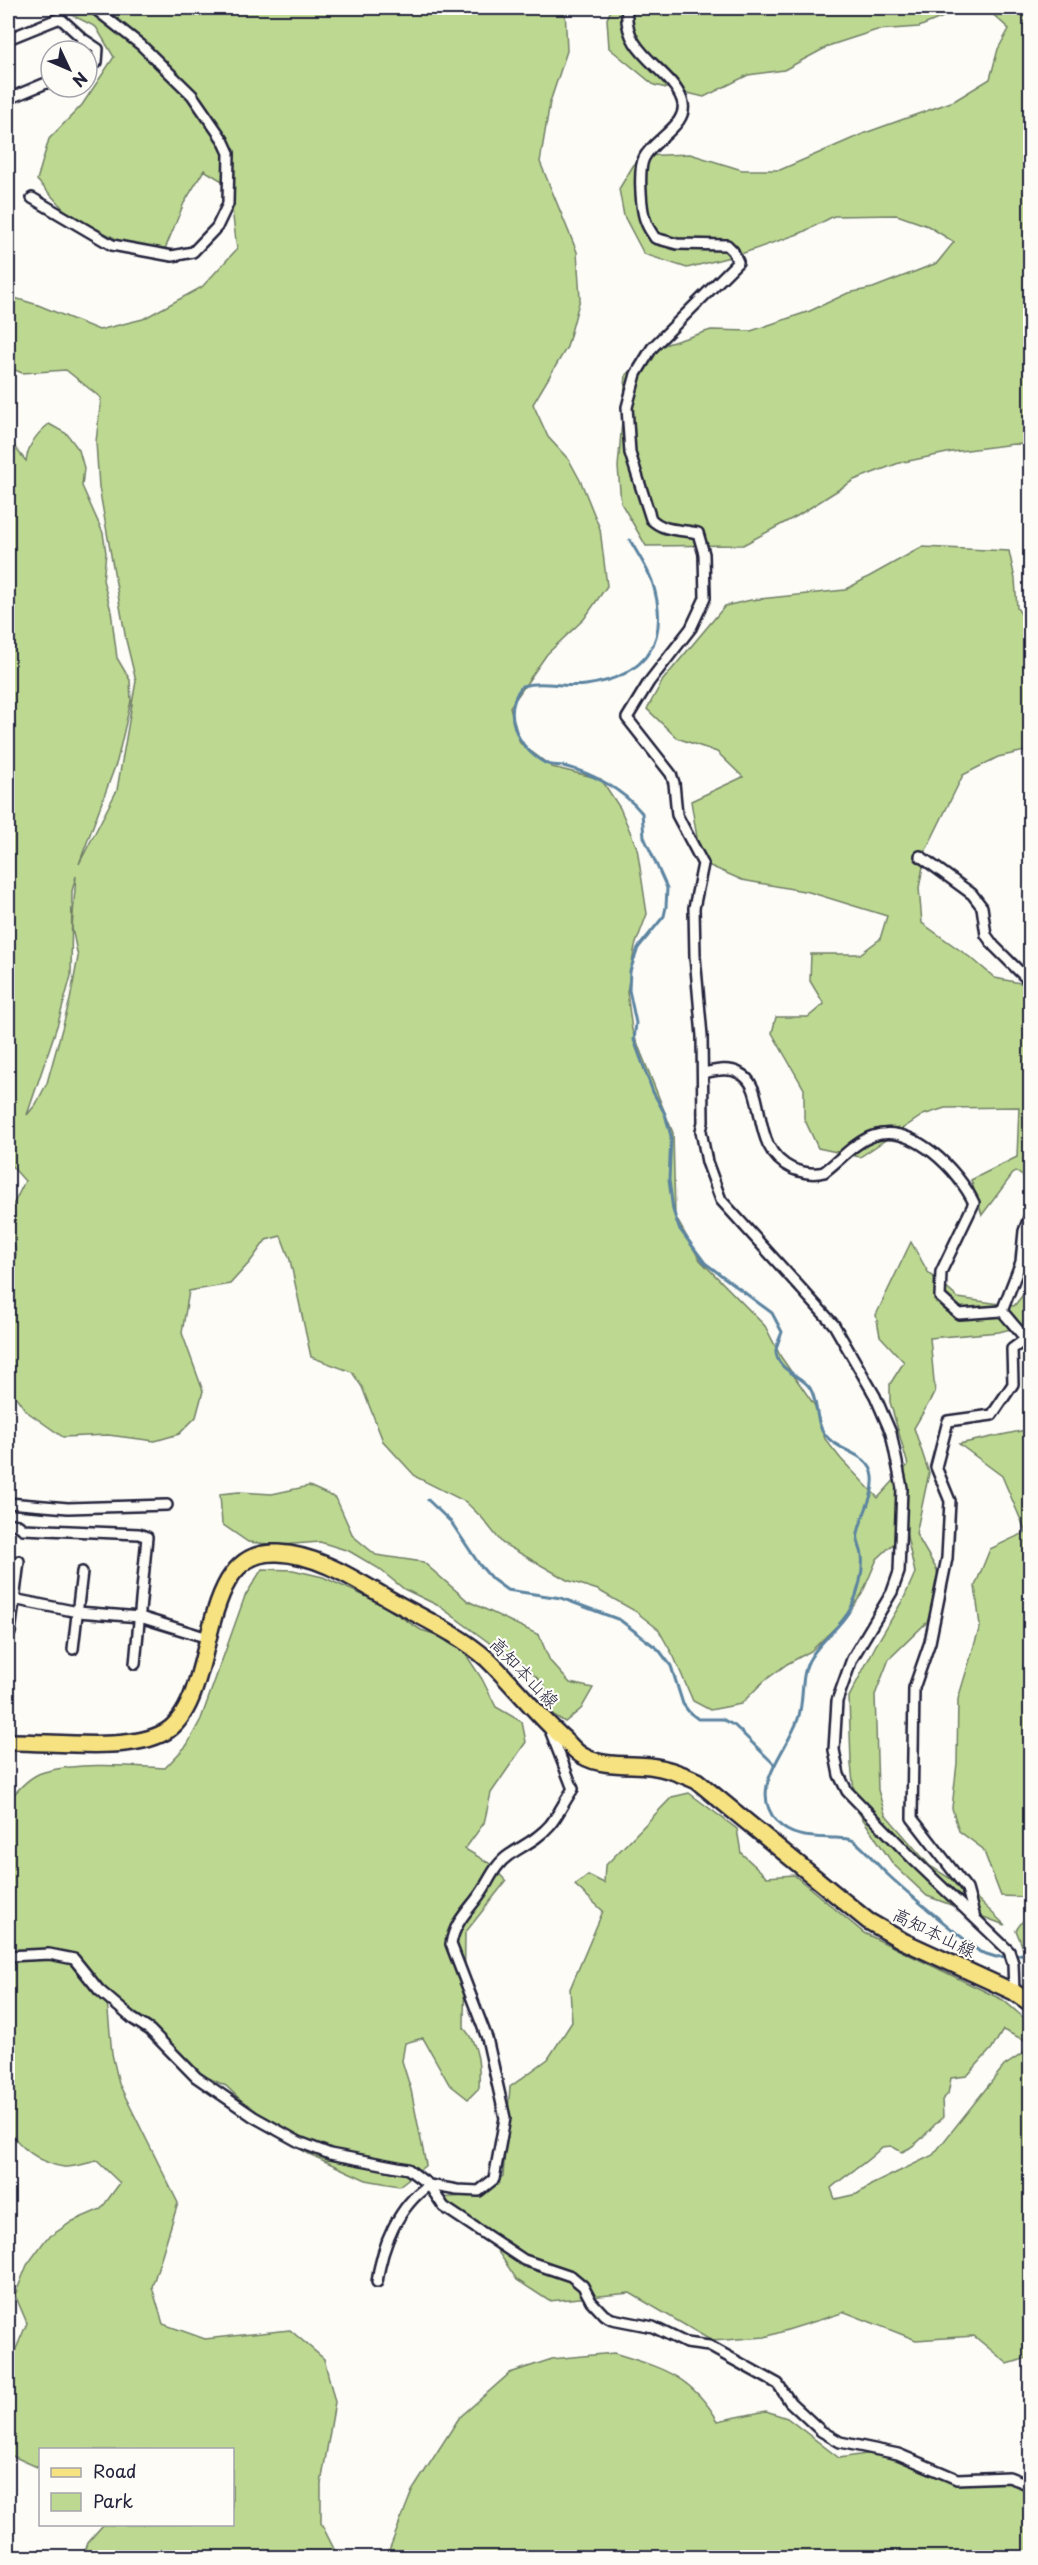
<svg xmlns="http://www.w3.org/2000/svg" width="1038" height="2565" viewBox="0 0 1038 2565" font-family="'Playpen Sans','Klee One',sans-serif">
  <rect width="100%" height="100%" fill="#fdfcf7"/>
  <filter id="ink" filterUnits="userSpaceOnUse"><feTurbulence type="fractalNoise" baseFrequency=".0167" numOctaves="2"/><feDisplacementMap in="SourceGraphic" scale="12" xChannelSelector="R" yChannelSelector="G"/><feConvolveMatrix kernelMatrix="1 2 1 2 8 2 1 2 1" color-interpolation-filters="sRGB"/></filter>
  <g filter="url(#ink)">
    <g fill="#bdd991" stroke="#707e66" stroke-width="1.5" fill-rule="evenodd">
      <path d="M58 8H565L567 51 550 102 540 162 577 252 580 299 567 347 533 404 548 437 569 460 581 482 600 529 607 586 584 619 547 654 510 707 520 743 552 767 601 779 620 808 637 848 647 914 635 946 627 992 632 1030 673 1133 675 1216 700 1260 765 1326 781 1357 815 1406 825 1439 841 1459 878 1498 908 1465 890 1402V1384L904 1362 880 1336 876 1315 911 1242 928 1272 958 1298 1014 1306 1030 1286V1324L999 1332 930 1338 935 1392 914 1428 929 1473 916 1534 937 1570 939 1586 928 1621 889 1659 875 1695 878 1790 885 1814 930 1866 967 1889 1005 1925 927 1896 893 1864 856 1809 851 1764 849 1697 876 1645 904 1598 915 1573 906 1532 877 1559 862 1594 845 1618 811 1651 787 1664 763 1682 741 1704 710 1710 693 1701 674 1657 658 1629 635 1611 598 1590 567 1580 502 1543 483 1519 466 1502 416 1477 383 1441 362 1387 352 1372 311 1357 290 1260 281 1236 266 1240 250 1262 230 1284 189 1291 182 1333 203 1391 196 1417 179 1434 155 1441 108 1435 63 1437 26 1411 8 1386V1299L16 1254 9 1213 25 1181 8 1162 14 1137 8 1149V439L26 461C28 445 36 434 49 424L67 434 79 450 84 468 82 486 103 533 106 553 103 580 111 611 117 658 130 680 131 701 117 761 79 864 117 790 136 681 126 640 99 487 96 442 101 398 66 370 22 373 8 367V296L38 305 99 330 143 319 202 287 237 249 229 185 204 170 184 203 165 249 128 245 68 214 37 180 49 139 82 105 114 57 96 27ZM76 876 72 928 78 957 70 1000 47 1083 36 1104 27 1115 58 1023 71 976 72 891Z"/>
      <path d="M612 8H983L950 14 919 27 877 30 831 45 784 70 748 75 704 97 654 85 609 48 607 19Z"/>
      <path d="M986 8H1030V445L1014 444 952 452 899 463 854 480 797 516 743 545 646 546 621 503 618 467 626 375 658 347 711 330 751 331 810 311 848 293 873 288 937 263 954 242 928 226 897 215 834 216 801 233 738 255 687 268 644 254 624 216 619 189 639 156 690 154 742 170H780L865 133 954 101 990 79 998 49 1009 29Z"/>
      <path d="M922 547 1009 551 1015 579 1017 608 1030 627V750L998 757 963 775 926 850 919 888 922 923 975 961 995 978 1030 985V1181L1015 1171 982 1215 971 1180 1017 1157 1019 1107 945 1108 923 1115 860 1157 818 1148 804 1118V1089L772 1033 776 1017H808L824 1004 810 981 811 954H860L880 939 887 916 809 892 742 880 701 862 691 801 743 777 717 752 677 738 647 709 663 680 725 606 751 600 845 590Z"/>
      <path d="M1030 1429V1903L1027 1897 1001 1896 983 1849 959 1831 952 1808 957 1763 958 1699 980 1626 975 1586 990 1549 1026 1532 1002 1476 959 1444Z"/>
      <path d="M309 1486 336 1498 353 1536 376 1555 423 1562 468 1601 539 1635 550 1661 570 1683 593 1688 581 1709 565 1722 552 1714 545 1686 523 1664 495 1647 439 1606 404 1589 378 1568 349 1551 320 1542 280 1545 248 1542 222 1524 220 1494 239 1492 272 1494Z"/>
      <path d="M262 1569 293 1570 323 1577 378 1602 421 1630 450 1639 461 1647 482 1679 496 1707 522 1722 526 1742 491 1793 484 1823 465 1849 489 1863 506 1881 465 1933 464 2028C479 2045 480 2067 479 2088L468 2099 449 2084 423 2038 405 2043 402 2061 411 2090 426 2165 399 2186 366 2180 309 2154 281 2138 226 2086 196 2072 127 2009 107 2001 112 2054 119 2084 178 2203 152 2287 163 2324 205 2339 290 2330 324 2359 335 2402 321 2484V2523L338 2557H82L87 2543 103 2525 232 2524V2450H40V2467H37L8 2454V2349L15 2351 27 2323 15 2295 27 2265 46 2239 73 2221 101 2209 120 2183 97 2161C87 2163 73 2168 64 2167 42 2164 17 2147 8 2127V1801C18 1790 29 1776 44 1772 81 1762 127 1766 165 1768L187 1745 201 1719 245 1596Z"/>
      <path d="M689 1793 737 1829 741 1853 767 1877 794 1875 864 1933 1003 2000 1030 2023V2040H1024L1003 2030 993 2047 967 2076 951 2078 948 2094 942 2100 943 2117C928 2129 921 2144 902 2152L891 2146 882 2147C867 2163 848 2173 831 2188L835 2199 857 2194 871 2185 933 2155 1004 2066 1025 2052 1030 2051V2357L1008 2364 974 2336 916 2340 845 2312 765 2337 712 2341 630 2293 549 2301 517 2280 487 2235 440 2198 475 2195 503 2176 510 2087 548 2059 572 2022 570 1989 603 1911 575 1885 588 1875 604 1883 605 1866 672 1797Z"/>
      <path d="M1030 1911V1966L1016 1930Z"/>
      <path d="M614 2353C662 2368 691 2375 718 2421L766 2411 787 2418 839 2458 894 2450 949 2475 1012 2484 1030 2490V2557L386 2558 412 2491 459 2418 510 2373 552 2359Z"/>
    </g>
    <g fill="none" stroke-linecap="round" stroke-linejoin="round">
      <g stroke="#5c84a0" stroke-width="3">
        <path d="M630 540C637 553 647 567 652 581 671 640 648 676 586 685 564 688 544 680 522 686 501 714 517 747 545 763 551 766 557 765 563 766 593 773 623 790 642 813L644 837 667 888 666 907 664 916 638 948 630 971 629 990 636 1023 634 1040 653 1092 665 1114 671 1136 669 1180 673 1210 679 1228 705 1263 772 1313 782 1332C780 1338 775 1347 776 1353 779 1372 802 1375 810 1388 820 1405 813 1423 828 1438 842 1453 871 1454 873 1477 875 1496 861 1515 858 1534 856 1541 861 1548 862 1555 864 1571 858 1593 851 1608 841 1627 822 1639 811 1657 799 1675 805 1699 798 1719 787 1752 747 1788 777 1822 792 1839 815 1837 836 1838 842 1839 849 1838 854 1841 867 1850 875 1863 886 1873 916 1901 948 1926 980 1952L996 1957 1008 1956"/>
        <path d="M428 1500 451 1522 479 1564 492 1579 507 1590 561 1598 620 1620 659 1650 671 1666 683 1704 689 1712 698 1719H722L735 1726 774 1764"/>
        <path d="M1014 1956 1030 1952"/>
      </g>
      <g stroke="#22223b" stroke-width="14">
        <g id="minor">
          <path d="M627 8C622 55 670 67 682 100 691 124 653 139 644 158 638 169 641 211 646 222 648 228 652 233 655 238L677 244 727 245 733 251 738 262 652 348 636 374 627 407 630 453 651 519C664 532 680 529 698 533L704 554 705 598 691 628 649 682 627 718 671 774 674 783 677 815 703 864 694 908 695 957 702 1036 703 1122 701 1131 707 1162 721 1200 834 1325 875 1396 891 1433 902 1488 899 1572 892 1592 852 1659 837 1701 834 1750 839 1775 847 1791 916 1862 1009 1951 1013 1963 1014 1992"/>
          <path d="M8 39 60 18 83 39 98 49 97 62 87 67"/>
          <path d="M8 99 51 81"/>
          <path d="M32 198 112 245 172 256 193 252 217 227 228 204 229 153 223 140 192 95 141 45 94 8"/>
          <path d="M920 856 972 894 982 907 986 935 994 946 1030 982"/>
          <path d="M703 1073C714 1071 728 1067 739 1073 770 1087 747 1148 793 1169 804 1173 813 1175 824 1172 839 1161 855 1142 873 1136 912 1122 959 1171 974 1203L941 1272 940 1297 959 1314 1002 1311"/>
          <path d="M1002 1311 1021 1262 1024 1231 1030 1215"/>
          <path d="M1002 1311 1030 1344"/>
          <path d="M8 1503 68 1508 167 1505"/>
          <path d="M8 1523 18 1525 23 1529 139 1534 147 1537 135 1664"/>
          <path d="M8 1598 78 1612 140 1617 208 1638"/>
          <path d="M10 1633 19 1561"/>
          <path d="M73 1649 82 1572"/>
          <path d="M975 1918 967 1889 912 1818 914 1688 930 1642 947 1558 950 1501 936 1467 948 1421 992 1415 1013 1384 1012 1349 1027 1338"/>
          <path d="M8 1956 49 1954 74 1959 99 1990 133 2019 150 2030 196 2077 254 2117 299 2142 330 2154 408 2169 429 2185 444 2207 524 2260 571 2276 583 2286 591 2301 604 2315 612 2319 653 2327 686 2343 709 2346 778 2384 790 2402 821 2431 840 2442 898 2454 957 2479 1009 2477 1030 2485"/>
          <path d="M377 2282C382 2246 398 2206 429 2185L457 2190 479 2191 494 2179 505 2118 487 2038 451 1944C455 1919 472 1908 484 1888 491 1876 497 1863 509 1855 524 1845 538 1839 550 1825 559 1814 565 1800 573 1789L550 1730"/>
        </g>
      </g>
      <g stroke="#22223b" stroke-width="20">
        <path id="primary" d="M8 1742C50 1741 128 1753 165 1732 221 1699 193 1548 278 1553 322 1555 361 1584 398 1604 429 1621 461 1636 487 1659 513 1684 535 1713 563 1738 569 1743 575 1752 583 1756 601 1767 629 1764 650 1766 667 1768 682 1774 697 1781L868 1921 903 1941 1014 1992 1030 2003"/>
      </g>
      <use href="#minor" stroke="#fdfcf7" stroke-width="9"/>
      <use href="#primary" stroke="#f7e281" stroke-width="15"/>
    </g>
  </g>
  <g text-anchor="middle" stroke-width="4.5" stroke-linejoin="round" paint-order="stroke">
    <g font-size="18" fill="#22223b" stroke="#fdfcf7">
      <text transform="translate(524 1673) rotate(46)" y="6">高知本山線</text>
      <text transform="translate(934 1933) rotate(26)" y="6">高知本山線</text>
    </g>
  </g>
  <rect width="1038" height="2565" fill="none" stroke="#fdfcf7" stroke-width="30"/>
  <rect x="15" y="15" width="1008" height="2535" fill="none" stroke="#22223b" stroke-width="2" filter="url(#ink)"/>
  <rect x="39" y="2448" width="195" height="78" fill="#fdfcf7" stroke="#a5a5ac" stroke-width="1.5"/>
  <rect x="51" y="2468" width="30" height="9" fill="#f7e281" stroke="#a5a5ac" stroke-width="1.5"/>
  <text x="93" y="2478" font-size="18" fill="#22223b">Road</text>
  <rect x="51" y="2493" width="30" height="18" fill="#bdd991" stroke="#a5a5ac" stroke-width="1.5"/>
  <text x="93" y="2508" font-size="18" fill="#22223b">Park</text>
  <g transform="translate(69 69) rotate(134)"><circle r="28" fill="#fdfcf7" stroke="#a5a5ac" stroke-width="1.5"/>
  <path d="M0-4.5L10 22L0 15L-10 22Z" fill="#22223b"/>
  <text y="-9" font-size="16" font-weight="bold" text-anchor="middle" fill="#22223b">N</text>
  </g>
</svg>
